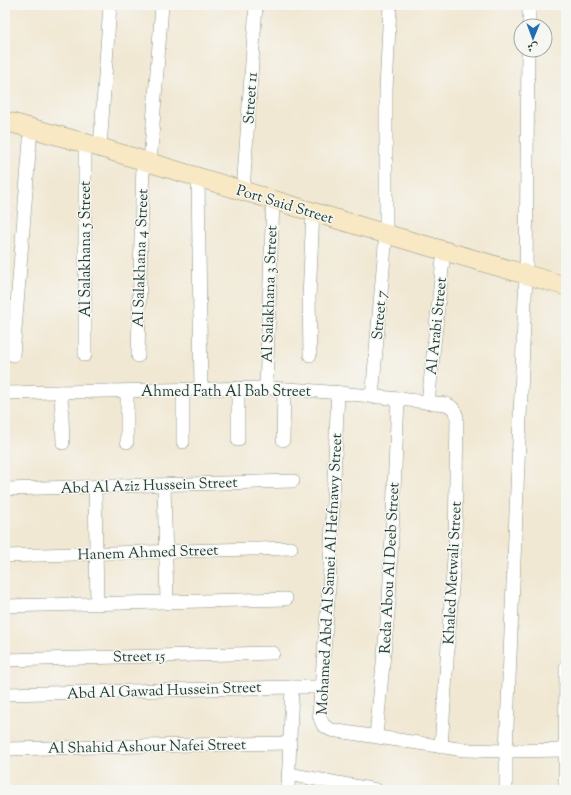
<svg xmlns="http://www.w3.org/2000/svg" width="571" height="795" viewBox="0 0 571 795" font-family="'Sorts Mill Goudy',Amiri,serif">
  <rect width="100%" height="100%" fill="#f6f6f2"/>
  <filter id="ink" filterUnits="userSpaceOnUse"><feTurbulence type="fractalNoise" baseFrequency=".025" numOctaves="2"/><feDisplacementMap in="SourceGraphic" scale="8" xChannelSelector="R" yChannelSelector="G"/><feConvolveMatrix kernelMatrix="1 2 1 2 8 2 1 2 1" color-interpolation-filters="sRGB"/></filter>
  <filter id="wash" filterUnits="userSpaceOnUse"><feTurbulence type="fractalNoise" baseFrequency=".012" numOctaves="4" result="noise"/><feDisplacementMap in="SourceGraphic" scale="16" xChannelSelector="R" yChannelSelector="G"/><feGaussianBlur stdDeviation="0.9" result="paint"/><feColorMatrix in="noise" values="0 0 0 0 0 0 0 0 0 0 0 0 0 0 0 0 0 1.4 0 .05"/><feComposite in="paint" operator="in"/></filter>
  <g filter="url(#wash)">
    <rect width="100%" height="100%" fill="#f1e8d3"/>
  </g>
  <g filter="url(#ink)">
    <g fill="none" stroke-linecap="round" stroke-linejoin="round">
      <g stroke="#889284" stroke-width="14">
        <g id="street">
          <path d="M529 26V5"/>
          <path d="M85 143V355"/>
          <path d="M100 148 110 5"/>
          <path d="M150 163 162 5"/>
          <path d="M198 178 201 389"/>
          <path d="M243 191 256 5"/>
          <path d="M13 355 31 128"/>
          <path d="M310 355 309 297 313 212"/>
          <path d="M138 356 143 161"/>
          <path d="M266 388 273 200"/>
          <path d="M61 392 63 443"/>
          <path d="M338 392 329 588 319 715 323 725 331 730 465 750 506 751 566 750"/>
          <path d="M5 393 266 388C326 390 386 398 446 404 453 407 455 410 457 417L455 543 441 747"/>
          <path d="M372 397 386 234V90L390 5"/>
          <path d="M428 403 444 250"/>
          <path d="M238 440V388"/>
          <path d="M283 440 284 389"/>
          <path d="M127 442V391"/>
          <path d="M183 442V390"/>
          <path d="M164 485 167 603"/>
          <path d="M95 487 97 604"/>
          <path d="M5 489 293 481"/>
          <path d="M5 556 291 548"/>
          <path d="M5 606 286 599"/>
          <path d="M5 660 273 653"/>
          <path d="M5 694 292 687H322"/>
          <path d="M376 736 389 602 398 400"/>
          <path d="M5 749 289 743"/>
          <path d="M288 774 376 790"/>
          <path d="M288 790 292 687"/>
          <path d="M506 790V751L526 274 528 50"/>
          <path d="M565 790 566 667"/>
        </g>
      </g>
      <g stroke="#889284" stroke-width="20">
        <path id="secondary" d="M5 121 85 143 386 234 566 286"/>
      </g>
      <use href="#street" stroke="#fff" stroke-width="13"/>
      <use href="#secondary" stroke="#f8e8c3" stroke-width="19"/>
    </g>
  </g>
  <g text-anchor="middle" stroke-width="3" stroke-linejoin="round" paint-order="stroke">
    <g font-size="15" fill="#1f3d34" stroke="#f6f6f2">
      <text transform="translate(250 98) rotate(-86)" y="5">Street 11</text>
      <text transform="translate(285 204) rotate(17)" y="5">Port Said Street</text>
      <text transform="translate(85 249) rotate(-90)" y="5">Al Salakhana 5 Street</text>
      <text transform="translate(140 258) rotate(-88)" y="5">Al Salakhana 4 Street</text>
      <text transform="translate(269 294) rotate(-88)" y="5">Al Salakhana 3 Street</text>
      <text transform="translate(379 315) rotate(-85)" y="5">Street 7</text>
      <text transform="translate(436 326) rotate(-84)" y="5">Al Arabi Street</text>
      <text x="226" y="396">Ahmed Fath Al Bab Street</text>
      <text transform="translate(149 485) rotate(-2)" y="5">Abd Al Aziz Hussein Street</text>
      <text transform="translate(148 552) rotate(-2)" y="5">Hanem Ahmed Street</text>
      <text transform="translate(389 568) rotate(-87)" y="5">Reda Abou Al Deeb Street</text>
      <text transform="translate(452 573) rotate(-87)" y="5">Khaled Metwali Street</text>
      <text transform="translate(329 574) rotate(-87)" y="5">Mohamed Abd Al Samei Al Hefnawy Street</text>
      <text transform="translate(139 656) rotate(-1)" y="5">Street 15</text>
      <text transform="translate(164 690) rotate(-2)" y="5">Abd Al Gawad Hussein Street</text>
      <text transform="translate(147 746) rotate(-1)" y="5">Al Shahid Ashour Nafei Street</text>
    </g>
  </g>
  <rect width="571" height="795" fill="none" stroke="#f6f6f2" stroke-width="20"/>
  <g transform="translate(533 38) rotate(181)"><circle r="19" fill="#f6f6f2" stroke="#a0aca6"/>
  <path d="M0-3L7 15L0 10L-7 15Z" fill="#1f6fb2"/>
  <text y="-6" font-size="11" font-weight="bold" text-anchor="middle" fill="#1f3d34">ش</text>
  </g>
</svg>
